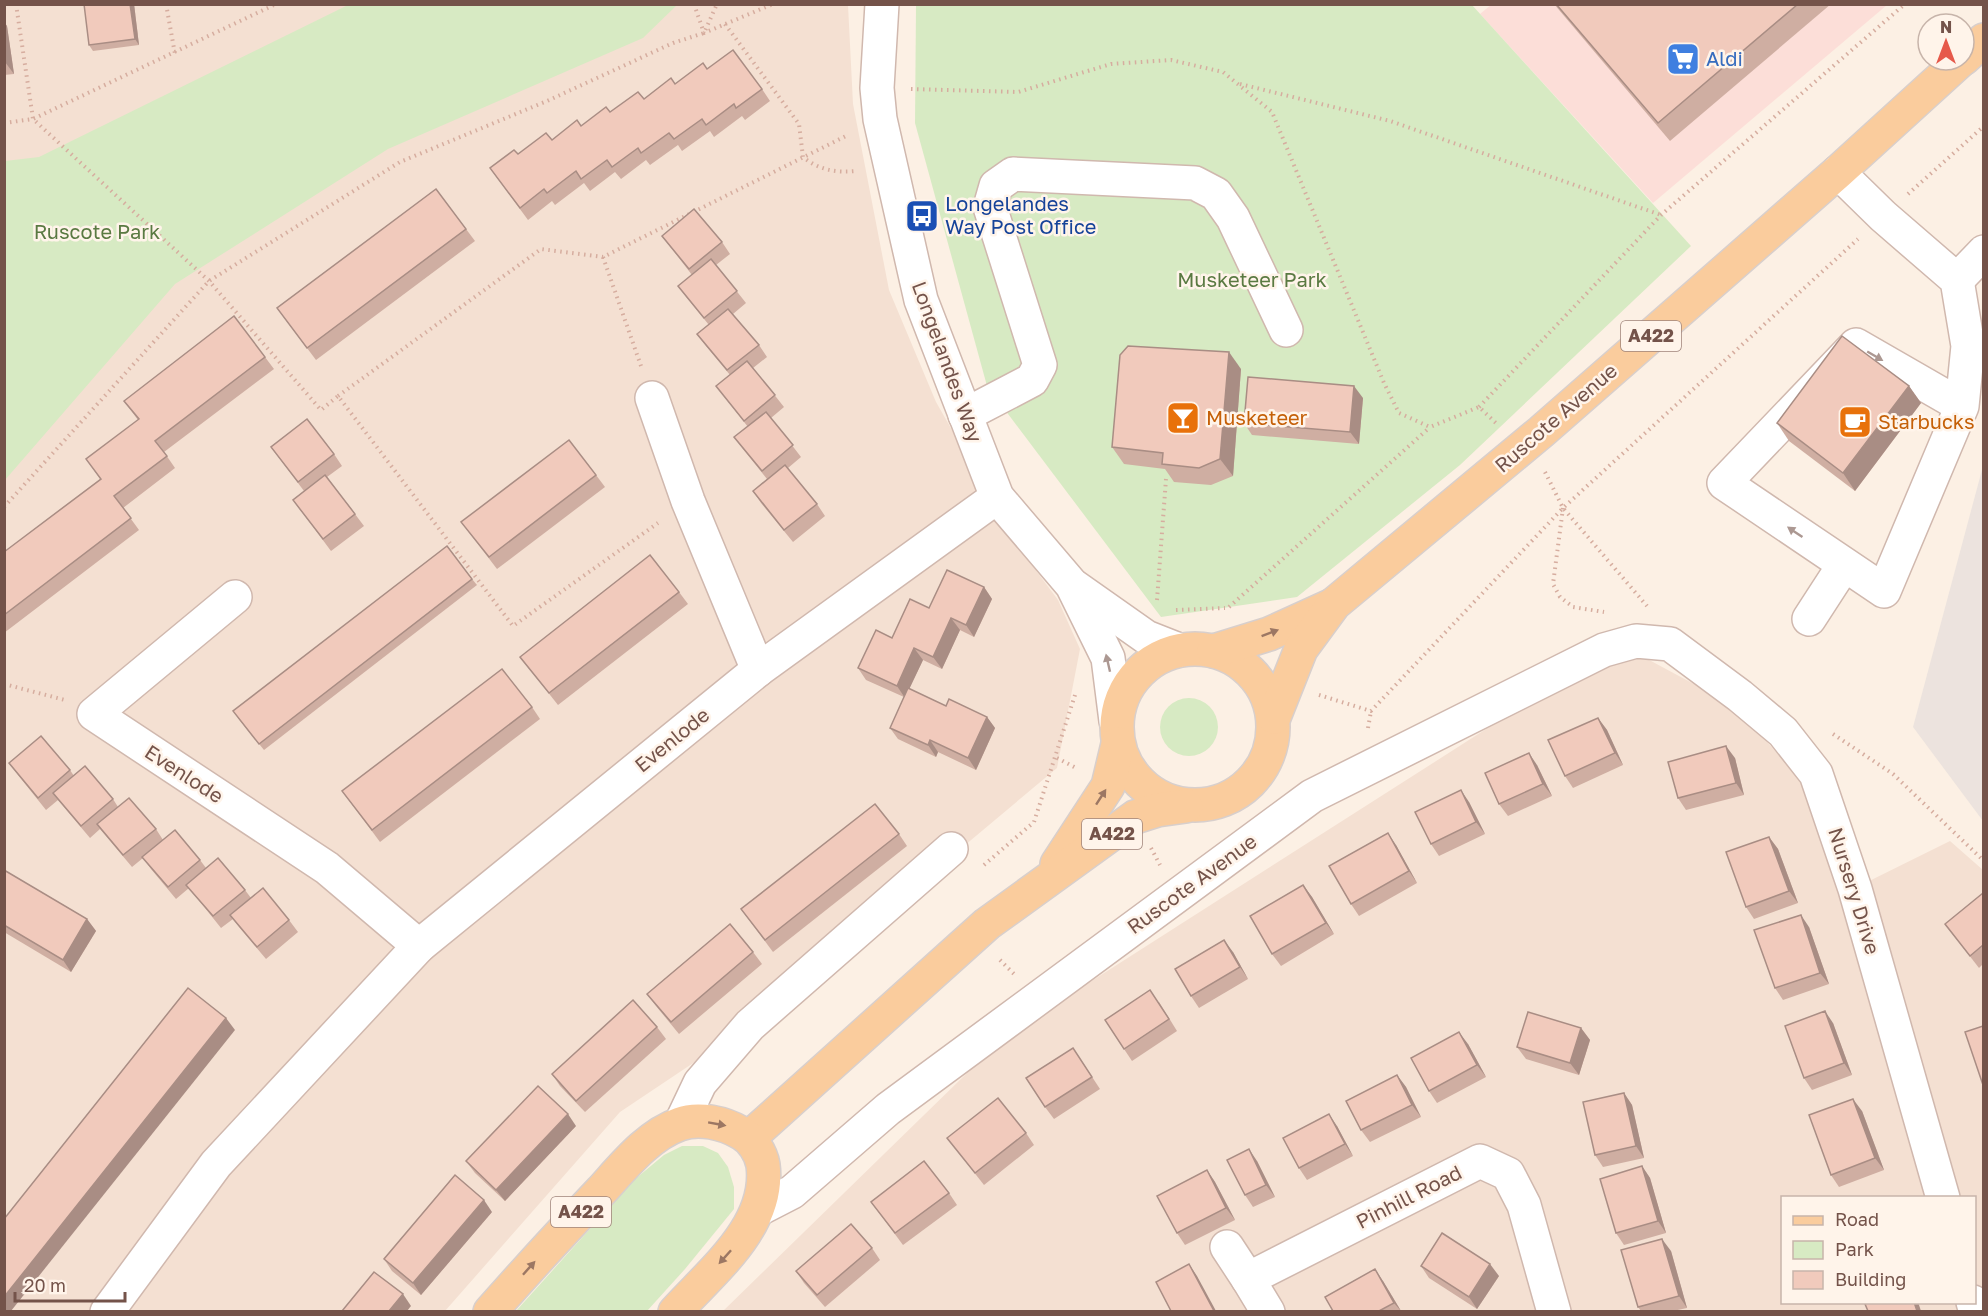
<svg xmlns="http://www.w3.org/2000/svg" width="1988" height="1316" viewBox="0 0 1988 1316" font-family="'Golos Text',sans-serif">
  <rect width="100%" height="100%" fill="#fcf0e4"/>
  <g fill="#f4e0d2" fill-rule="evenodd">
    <path d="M5 5H848L853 104 889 290 936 402 1020 549 1058 600 1080 649 1057 768 750 1025 620 1112 445 1311 5 1312Z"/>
    <path d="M1638 654 1733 705 1823 803 1847 892 1950 841 1983 870V1311L722 1312 1004 1037 1552 687ZM1782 1198H1974V1302H1782Z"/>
  </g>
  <path fill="#fcded8" d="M1492 4 1887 5 1653 203 1480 14Z"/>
  <path fill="#ece3de" d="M1983 466 1984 821H1983L1913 727Z"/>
  <g fill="#d7eac3">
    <path d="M348 5H677L643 38 388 149 175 284 5 480V161L39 157Z"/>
    <path d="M916 5H1472L1691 246 1460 465 1297 597 1161 617 987 386 915 123Z"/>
    <circle cx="1189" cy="727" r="29"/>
    <path d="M682 1146H703L718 1153 728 1167 734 1187V1209L685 1269 647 1311H516L634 1180 664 1155Z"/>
  </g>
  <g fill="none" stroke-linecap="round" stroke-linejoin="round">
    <g stroke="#d0b8ae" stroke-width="36">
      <g id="minor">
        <path d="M882 4 877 88 880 119 921 300 997 497 1072 585 1108 658 1116 721"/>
        <path d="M1838 172 1883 216 1957 280 1968 346 1962 406 1884 591 1724 483 1856 345 1962 406"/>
        <path d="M1957 280 1984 252"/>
        <path d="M652 398 688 501 758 670"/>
        <path d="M965 415 1032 380 1040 365 990 207 996 186 1013 174 1195 183 1216 194 1233 218 1286 330"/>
        <path d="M1075 587 1146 637 1179 650"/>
        <path d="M235 597 94 714 327 868 419 946"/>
        <path d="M1809 619 1844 565"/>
        <path d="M681 1123 700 1083 750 1025 951 849"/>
        <path d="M759 1209 792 1192 888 1109 1312 796 1604 650 1636 641 1670 644 1740 696 1783 732 1816 774 1855 889 1943 1198"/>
        <path d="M1227 1247 1248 1279 1480 1161 1508 1174 1524 1205 1554 1312"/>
        <path d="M1248 1279 1268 1312"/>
        <path d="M1973 1302 1976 1312"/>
        <path d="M107 1312 216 1164 419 946 758 670 997 497"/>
      </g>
    </g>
    <g stroke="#d8cfcc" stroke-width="36">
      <g id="major">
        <path d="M1964 58 1984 40"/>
        <circle cx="1195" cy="727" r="78"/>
        <path d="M1214 651 1269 634 1333 605"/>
        <path d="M1274 717 1301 649 1334 604 1541 432 1838 172 1961 60"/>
        <path d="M1057 864 1108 786 1118 744"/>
        <path d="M750 1137 987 924 1135 817 1157 810 1186 806"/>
        <path d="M490 1312C526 1271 563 1231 601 1191 623 1167 648 1135 680 1124 699 1117 724 1123 741 1133 752 1139 761 1153 763 1165 771 1225 712 1271 675 1312"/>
      </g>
    </g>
    <g stroke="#d6ad9f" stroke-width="4" stroke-dasharray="1.5 4.5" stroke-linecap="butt">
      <path d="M16 4 33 119 209 281 321 410 338 396 513 626 658 523"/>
      <path d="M166 4 175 54"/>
      <path d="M694 4 704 33 773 4"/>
      <path d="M725 24 799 124 803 157C819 170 836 173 856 171"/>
      <path d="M1240 84 1390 121 1661 215"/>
      <path d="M911 89 1018 92 1111 64 1171 60 1223 72 1272 112 1384 383 1399 413 1430 427 1479 407 1497 424"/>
      <path d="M4 123 33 119 276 4"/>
      <path d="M1908 194 1984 126"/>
      <path d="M603 257 641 366"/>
      <path d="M338 396 541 249 603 257 848 135"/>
      <path d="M1479 407 1661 215 1905 4"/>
      <path d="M1545 472 1563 508 1647 606"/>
      <path d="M4 507 209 281 400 162 547 101 673 43 704 33 717 4"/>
      <path d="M1563 508 1553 584 1560 597 1573 607 1604 612"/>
      <path d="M1157 600 1166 479"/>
      <path d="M1229 607 1429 428"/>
      <path d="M1176 610 1225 608"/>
      <path d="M4 684 65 700"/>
      <path d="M1319 695 1371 711 1563 508 1858 239"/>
      <path d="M1368 728 1371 711"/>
      <path d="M1833 734 1893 774 1984 861"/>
      <path d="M1057 758 1076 768"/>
      <path d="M1151 848 1160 865"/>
      <path d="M984 865 1034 822 1075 695"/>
      <path d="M1000 960 1014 974"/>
    </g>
    <use href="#minor" stroke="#fff" stroke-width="33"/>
    <use href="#major" stroke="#facc9d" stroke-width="33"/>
  </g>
  <g fill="#cfaea2">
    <path d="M134 4 139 45 93 51 89 45Z"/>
    <path d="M1554 4H1831L1670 141Z"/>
    <path d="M4 22 7 26 14 74 4 75Z"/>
    <path d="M707 69 762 89 770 101 745 120 742 116 714 137 710 131 682 151 678 145 650 165 646 160 621 179 615 172 590 191 584 183 555 205 552 201 528 220 490 168 518 154 552 140 610 112 644 99Z"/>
    <path d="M466 229 475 241 316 360 277 308Z"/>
    <path d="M662 236 722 242 730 254 716 265 746 303 733 314 759 345 767 357 753 368 784 407 771 418 801 457 788 468 817 504 825 516 793 542 761 503 753 491 767 479 743 449 734 437 748 427 716 386 730 375 706 346 697 334 709 325 687 298 678 286 692 275Z"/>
    <path d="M265 357 274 369 164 452 175 468 123 508 139 530 4 633V552L100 479 86 459 138 420 124 401Z"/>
    <path d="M1241 369 1233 476 1211 485 1174 482 1165 469 1124 464 1112 447Z"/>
    <path d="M1909 386 1921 403 1855 491 1789 441 1777 423Z"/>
    <path d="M1363 398 1359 444 1252 435 1244 423Z"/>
    <path d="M271 447 334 454 342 466 327 477 364 526 331 551 293 500 304 491Z"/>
    <path d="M596 475 605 487 497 569 461 522Z"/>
    <path d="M472 579 477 585 264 750 238 718Z"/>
    <path d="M984 587 992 599 974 637 960 630 942 669 923 660 909 689 946 706 987 717 995 728 976 770 938 752 936 757 898 739 890 728 904 697 866 680 858 668 929 608Z"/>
    <path d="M679 592 688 604 558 705 520 657Z"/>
    <path d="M532 707 540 719 380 842 342 791Z"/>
    <path d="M1598 718 1607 730 1623 765 1573 788 1565 776Z"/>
    <path d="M1735 758 1744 795 1686 810 1678 798Z"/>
    <path d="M9 763 70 770 74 776 113 799 118 807 156 829 163 840 200 860 206 868 245 890 251 898 289 920 298 932 266 959 239 927 233 919 221 928 189 888 176 899 151 869 143 858 132 867 100 829 90 838 58 800 46 810 18 775Z"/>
    <path d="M1537 765 1552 796 1508 816 1499 804Z"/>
    <path d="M1469 802 1485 834 1439 856 1431 844Z"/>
    <path d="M899 834 907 846 773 952 741 909Z"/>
    <path d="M1769 837 1778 849 1798 903 1754 919 1746 907Z"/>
    <path d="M1396 845 1417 883 1359 916 1351 904Z"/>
    <path d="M4 870 87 919 96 931 71 972 4 932Z"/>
    <path d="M1303 885 1312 897 1334 934 1281 966 1272 954Z"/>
    <path d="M1983 893V964L1979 968 1945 924Z"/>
    <path d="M1809 927 1829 984 1783 1000 1775 988Z"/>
    <path d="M753 952 762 964 679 1034 656 1006 647 994Z"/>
    <path d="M1233 952 1248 979 1199 1008 1191 996Z"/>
    <path d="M1159 1002 1177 1031 1132 1061 1124 1049Z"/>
    <path d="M1833 1023 1852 1075 1812 1090 1804 1078Z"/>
    <path d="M657 1027 666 1039 585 1112 560 1086 552 1074Z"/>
    <path d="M1581 1028 1590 1040 1579 1075 1526 1059 1517 1047Z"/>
    <path d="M1468 1044 1486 1077 1437 1103 1429 1091Z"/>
    <path d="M1073 1048 1100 1089 1054 1119 1045 1107Z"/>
    <path d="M1397 1075 1406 1087 1421 1117 1370 1142 1361 1130Z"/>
    <path d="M1624 1093 1632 1105 1644 1158 1603 1167 1595 1155Z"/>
    <path d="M1862 1111 1884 1170 1839 1187 1831 1175Z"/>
    <path d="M576 1126 505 1201 475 1173 466 1161Z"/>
    <path d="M1337 1126 1353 1156 1307 1180 1299 1168Z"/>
    <path d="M1026 1133 1034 1145 984 1185 947 1138Z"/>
    <path d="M1257 1161 1275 1197 1253 1207 1245 1195Z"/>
    <path d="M1642 1166 1650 1178 1666 1233 1624 1245 1616 1233Z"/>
    <path d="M1207 1170 1215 1182 1235 1220 1185 1245 1177 1233Z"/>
    <path d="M949 1193 957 1205 903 1245 871 1202Z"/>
    <path d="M492 1212 421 1295 392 1271 384 1259Z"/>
    <path d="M872 1248 880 1260 825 1307 804 1283 796 1271Z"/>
    <path d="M1671 1251 1687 1308 1673 1311H1641L1638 1307Z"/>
    <path d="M1421 1266 1499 1276 1477 1309 1429 1278Z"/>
    <path d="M1383 1281 1401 1311H1333Z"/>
  </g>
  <g fill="#a98d84">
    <path d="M130 4H134L139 45 135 39Z"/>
    <path d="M4 22 7 26 14 74 5 62 4 56Z"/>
    <path d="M1229 352 1241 369 1233 476 1220 459Z"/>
    <path d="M1354 386 1363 398 1359 444 1350 432Z"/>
    <path d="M1909 386 1921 403 1855 491 1843 473Z"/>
    <path d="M984 587 992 599 974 637 966 625Z"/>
    <path d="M951 618 960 630 942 669 933 657Z"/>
    <path d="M914 648 923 660 905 698 897 686Z"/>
    <path d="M987 717 995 728 976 770 968 758Z"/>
    <path d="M1598 718 1607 730 1623 765 1615 753Z"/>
    <path d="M930 740 938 752 936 757 928 745Z"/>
    <path d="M1726 746 1735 758 1744 795 1736 783Z"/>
    <path d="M1529 753 1537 765 1552 796 1543 784Z"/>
    <path d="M1461 790 1469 802 1485 834 1476 822Z"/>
    <path d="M1388 833 1396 845 1417 883 1409 871Z"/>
    <path d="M1769 837 1778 849 1798 903 1789 891Z"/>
    <path d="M1303 885 1312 897 1334 934 1326 923Z"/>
    <path d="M1801 915 1809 927 1829 984 1820 973Z"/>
    <path d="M87 919 96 931 71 972 63 960Z"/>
    <path d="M1224 940 1233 952 1248 979 1240 967Z"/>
    <path d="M1825 1011 1833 1023 1852 1075 1844 1063Z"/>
    <path d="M226 1018 235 1030 11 1311H6L4 1309V1297Z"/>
    <path d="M1581 1028 1590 1040 1579 1075 1570 1063Z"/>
    <path d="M1459 1032 1468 1044 1486 1077 1477 1065Z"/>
    <path d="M1397 1075 1406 1087 1421 1117 1412 1105Z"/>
    <path d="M1624 1093 1632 1105 1644 1158 1636 1146Z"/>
    <path d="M1853 1099 1862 1111 1884 1170 1875 1158Z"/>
    <path d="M568 1114 576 1126 505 1201 496 1190Z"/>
    <path d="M1329 1114 1337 1126 1353 1156 1345 1144Z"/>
    <path d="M1249 1149 1257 1161 1275 1197 1266 1185Z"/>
    <path d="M1642 1166 1650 1178 1666 1233 1658 1221Z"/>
    <path d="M1207 1170 1215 1182 1235 1220 1226 1208Z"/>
    <path d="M484 1200 492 1212 421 1295 413 1283Z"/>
    <path d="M1662 1239 1671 1251 1687 1308 1679 1296Z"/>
    <path d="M1189 1264 1197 1276 1216 1311H1214Z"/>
    <path d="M1490 1264 1499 1276 1477 1309 1469 1297Z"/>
    <path d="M1375 1269 1383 1281 1401 1311 1394 1303Z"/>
    <path d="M403 1294 411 1306 407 1311H389Z"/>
    <path d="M1914 1302H1918L1921 1311H1917Z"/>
  </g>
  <g fill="#f1cabc" stroke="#a98d84" stroke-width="1.5">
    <path d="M84 4H130L135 39 89 45Z"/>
    <path d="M1556 4H1798L1658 123Z"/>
    <path d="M733 50 762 89 736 108 734 104 706 125 702 119 674 139 669 133 641 153 638 148 612 167 607 160 581 179 576 171 547 193 544 189 520 208 490 168 514 150 518 154 546 133 552 140 577 120 581 126 606 107 610 112 638 92 644 99 671 78 675 84 703 63 707 69Z"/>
    <path d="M436 189 466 229 307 348 277 308Z"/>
    <path d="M694 209 722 242 689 269 662 236Z"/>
    <path d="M711 259 737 291 704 318 678 286Z"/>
    <path d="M728 309 759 345 727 370 697 334Z"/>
    <path d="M234 316 265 357 155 441 167 456 114 496 131 518 4 615V552L101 479 86 459 139 419 124 401Z"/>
    <path d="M1842 336 1909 386 1843 473 1777 423Z"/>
    <path d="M1128 346 1229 352 1220 459 1199 468 1162 464 1163 453 1112 447 1120 355Z"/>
    <path d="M747 361 775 395 744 421 716 386Z"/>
    <path d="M1248 377 1354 386 1350 432 1244 423Z"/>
    <path d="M766 412 793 445 762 471 734 437Z"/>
    <path d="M307 419 334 454 298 482 271 447Z"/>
    <path d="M569 440 596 475 489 557 461 522Z"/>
    <path d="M785 465 817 504 784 530 753 491Z"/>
    <path d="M325 475 355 514 323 539 293 500Z"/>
    <path d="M447 546 472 579 259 744 233 711Z"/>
    <path d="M650 555 679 592 549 693 520 657Z"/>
    <path d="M947 570 984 587 966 625 951 618 933 657 914 648 897 686 858 668 876 630 892 638 910 599 929 608Z"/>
    <path d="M502 669 532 707 372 830 342 791Z"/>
    <path d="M908 688 946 706 949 699 987 717 968 758 930 740 928 745 890 728Z"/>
    <path d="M1598 718 1615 753 1565 776 1548 740Z"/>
    <path d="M41 736 70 770 38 798 9 763Z"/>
    <path d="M1726 746 1736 783 1678 798 1668 762Z"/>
    <path d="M1529 753 1543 784 1499 804 1485 773Z"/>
    <path d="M85 766 113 799 81 826 53 793Z"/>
    <path d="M1461 790 1476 822 1431 844 1415 812Z"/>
    <path d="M129 798 156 829 123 855 97 824Z"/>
    <path d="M875 804 899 834 765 940 741 909Z"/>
    <path d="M175 830 200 860 168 887 142 857Z"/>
    <path d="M1388 833 1409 871 1351 904 1329 866Z"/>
    <path d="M1769 837 1789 891 1746 907 1726 852Z"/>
    <path d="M218 858 245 890 213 916 186 885Z"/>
    <path d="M4 870 87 919 63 960 4 925Z"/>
    <path d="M1303 885 1326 923 1272 954 1250 916Z"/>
    <path d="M263 888 289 920 257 947 230 915Z"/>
    <path d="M1983 893V945L1970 956 1945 924Z"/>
    <path d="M1801 915 1820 973 1775 988 1754 930Z"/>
    <path d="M730 924 753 952 671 1022 647 994Z"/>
    <path d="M1224 940 1240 967 1191 996 1175 969Z"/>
    <path d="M188 988 226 1018 4 1297V1219Z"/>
    <path d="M1150 990 1169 1019 1124 1049 1105 1020Z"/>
    <path d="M633 1000 657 1027 576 1101 552 1074Z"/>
    <path d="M1825 1011 1844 1063 1804 1078 1785 1026Z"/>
    <path d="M1528 1012 1581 1028 1570 1063 1517 1047Z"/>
    <path d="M1983 1026V1085L1965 1032Z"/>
    <path d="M1459 1032 1477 1065 1429 1091 1411 1058Z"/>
    <path d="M1073 1048 1092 1077 1045 1107 1026 1078Z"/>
    <path d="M1397 1075 1412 1105 1361 1130 1346 1101Z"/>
    <path d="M538 1086 568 1114 496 1190 466 1161Z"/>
    <path d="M1624 1093 1636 1146 1595 1155 1583 1102Z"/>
    <path d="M998 1098 1026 1133 975 1173 947 1138Z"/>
    <path d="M1853 1099 1875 1158 1831 1175 1809 1115Z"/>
    <path d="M1329 1114 1345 1144 1299 1168 1283 1138Z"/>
    <path d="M1249 1149 1266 1185 1245 1195 1227 1160Z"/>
    <path d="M924 1161 949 1193 895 1233 871 1202Z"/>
    <path d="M1642 1166 1658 1221 1616 1233 1600 1179Z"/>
    <path d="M1207 1170 1226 1208 1177 1233 1157 1196Z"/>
    <path d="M455 1175 484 1200 413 1283 384 1259Z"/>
    <path d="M851 1224 872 1248 817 1295 796 1271Z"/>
    <path d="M1442 1233 1490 1264 1469 1297 1421 1266Z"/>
    <path d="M1662 1239 1679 1296 1638 1307 1621 1250Z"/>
    <path d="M1189 1264 1214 1311H1171L1156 1282Z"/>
    <path d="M1375 1269 1394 1303 1379 1311H1333L1325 1297Z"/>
    <path d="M374 1272 403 1294 389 1311H342Z"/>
    <path d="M1869 1302H1914L1917 1311H1868L1865 1304Z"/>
  </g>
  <defs><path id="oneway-solid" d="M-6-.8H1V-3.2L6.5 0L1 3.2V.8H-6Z" transform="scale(1.5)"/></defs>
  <g fill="#ac9892">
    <use href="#oneway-solid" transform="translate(1875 356) rotate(30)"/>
    <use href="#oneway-solid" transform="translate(1795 532) rotate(-146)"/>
    <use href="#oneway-solid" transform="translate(1108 663) rotate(-103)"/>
  </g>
  <g fill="#9c7763">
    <use href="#oneway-solid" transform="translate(1270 633) rotate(-21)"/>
    <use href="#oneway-solid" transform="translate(1101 797) rotate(-57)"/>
    <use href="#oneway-solid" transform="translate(717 1124) rotate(10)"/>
    <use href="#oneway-solid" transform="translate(725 1257) rotate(132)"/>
    <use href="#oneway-solid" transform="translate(529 1268) rotate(-48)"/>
  </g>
  <defs>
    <g id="supermarket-square" transform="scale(1.725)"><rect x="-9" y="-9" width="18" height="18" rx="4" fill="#3f7fe0" stroke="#fff4ea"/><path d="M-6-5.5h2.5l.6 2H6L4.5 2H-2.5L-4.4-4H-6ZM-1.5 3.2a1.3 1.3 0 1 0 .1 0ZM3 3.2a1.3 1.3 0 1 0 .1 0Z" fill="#fff"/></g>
    <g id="bus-square" transform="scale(1.725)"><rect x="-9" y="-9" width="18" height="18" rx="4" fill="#1a4fb4" stroke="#fff4ea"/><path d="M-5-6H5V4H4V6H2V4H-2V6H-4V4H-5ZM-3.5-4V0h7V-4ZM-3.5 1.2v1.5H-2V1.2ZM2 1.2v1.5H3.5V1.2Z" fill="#fff"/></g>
    <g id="bar-square" transform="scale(1.725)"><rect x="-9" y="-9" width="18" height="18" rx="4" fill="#e8710a" stroke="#fff4ea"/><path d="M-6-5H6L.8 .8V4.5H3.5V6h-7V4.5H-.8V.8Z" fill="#fff"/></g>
    <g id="cafe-square" transform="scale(1.725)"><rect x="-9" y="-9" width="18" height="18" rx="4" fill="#e8710a" stroke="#fff4ea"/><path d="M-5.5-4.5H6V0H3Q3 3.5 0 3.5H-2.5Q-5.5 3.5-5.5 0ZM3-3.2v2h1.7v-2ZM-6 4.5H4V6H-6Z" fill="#fff"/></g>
  </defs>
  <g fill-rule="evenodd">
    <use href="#supermarket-square" x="1683" y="59"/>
    <use href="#bus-square" x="922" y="216"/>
    <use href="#bar-square" x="1183" y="418"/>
    <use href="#cafe-square" x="1855" y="422"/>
  </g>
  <g text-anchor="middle" stroke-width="5" stroke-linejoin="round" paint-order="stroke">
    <g fill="#fff4ea" stroke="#9e837a" stroke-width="1.5">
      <rect x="1621" y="321" width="60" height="30" rx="4.5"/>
      <rect x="1082" y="819" width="60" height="30" rx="4.5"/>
      <rect x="551" y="1197" width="60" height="30" rx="4.5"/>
    </g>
    <g font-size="18" font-weight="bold" fill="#74534a">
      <text x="1651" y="342">A422</text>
      <text x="1112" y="840">A422</text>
      <text x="581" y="1218">A422</text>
    </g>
    <g font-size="20" fill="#366cbe" stroke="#fff4ea" text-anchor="start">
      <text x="1706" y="66">Aldi</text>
    </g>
    <g font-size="20" fill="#164399" stroke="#fff4ea" text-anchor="start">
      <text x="945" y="211">Longelandes<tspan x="945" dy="23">Way Post Office</tspan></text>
    </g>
    <g font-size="20" fill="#5a7a42" stroke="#fff4ea">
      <text x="97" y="239">Ruscote Park</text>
      <text x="1252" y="287">Musketeer Park</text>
    </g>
    <g font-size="20" fill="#74534a" stroke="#fff4ea">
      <text transform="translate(947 362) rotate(70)" y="7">Longelandes Way</text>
      <text transform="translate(1556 418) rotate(-41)" y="7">Ruscote Avenue</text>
      <text transform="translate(672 740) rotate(-39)" y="7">Evenlode</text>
      <text transform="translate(184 774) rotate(33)" y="7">Evenlode</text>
      <text transform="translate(1192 884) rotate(-36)" y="7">Ruscote Avenue</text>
      <text transform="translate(1854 891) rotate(73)" y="7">Nursery Drive</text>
      <text transform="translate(1409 1197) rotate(-27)" y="7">Pinhill Road</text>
    </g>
    <g font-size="20" fill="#c56008" stroke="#fff4ea" text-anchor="start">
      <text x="1206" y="425">Musketeer</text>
      <text x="1878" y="429">Starbucks</text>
    </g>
  </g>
  <rect width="1988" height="1316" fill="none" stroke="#74534a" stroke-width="12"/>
  <rect x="1781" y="1196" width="195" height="108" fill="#fff4ea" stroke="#c7b4aa" stroke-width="1.5"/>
  <rect x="1793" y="1216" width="30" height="9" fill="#facc9d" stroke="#c7b4aa" stroke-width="1.5"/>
  <text x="1835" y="1226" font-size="18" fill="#74534a">Road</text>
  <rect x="1793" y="1241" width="30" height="18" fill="#d7eac3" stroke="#c7b4aa" stroke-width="1.5"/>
  <text x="1835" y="1256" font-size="18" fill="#74534a">Park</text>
  <rect x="1793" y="1271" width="30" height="18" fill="#f1cabc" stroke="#c7b4aa" stroke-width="1.5"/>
  <text x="1835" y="1286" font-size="18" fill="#74534a">Building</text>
  <g transform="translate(1946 42)"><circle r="28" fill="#fff4ea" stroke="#c7b4aa" stroke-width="1.5"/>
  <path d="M0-4.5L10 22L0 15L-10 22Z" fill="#e6594a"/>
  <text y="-9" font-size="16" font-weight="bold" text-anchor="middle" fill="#74534a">N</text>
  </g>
  <path d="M15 1292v9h110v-9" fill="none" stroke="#74534a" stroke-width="3"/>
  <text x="24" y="1292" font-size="18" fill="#74534a" stroke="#fff4ea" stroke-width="4.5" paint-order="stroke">20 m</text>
</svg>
